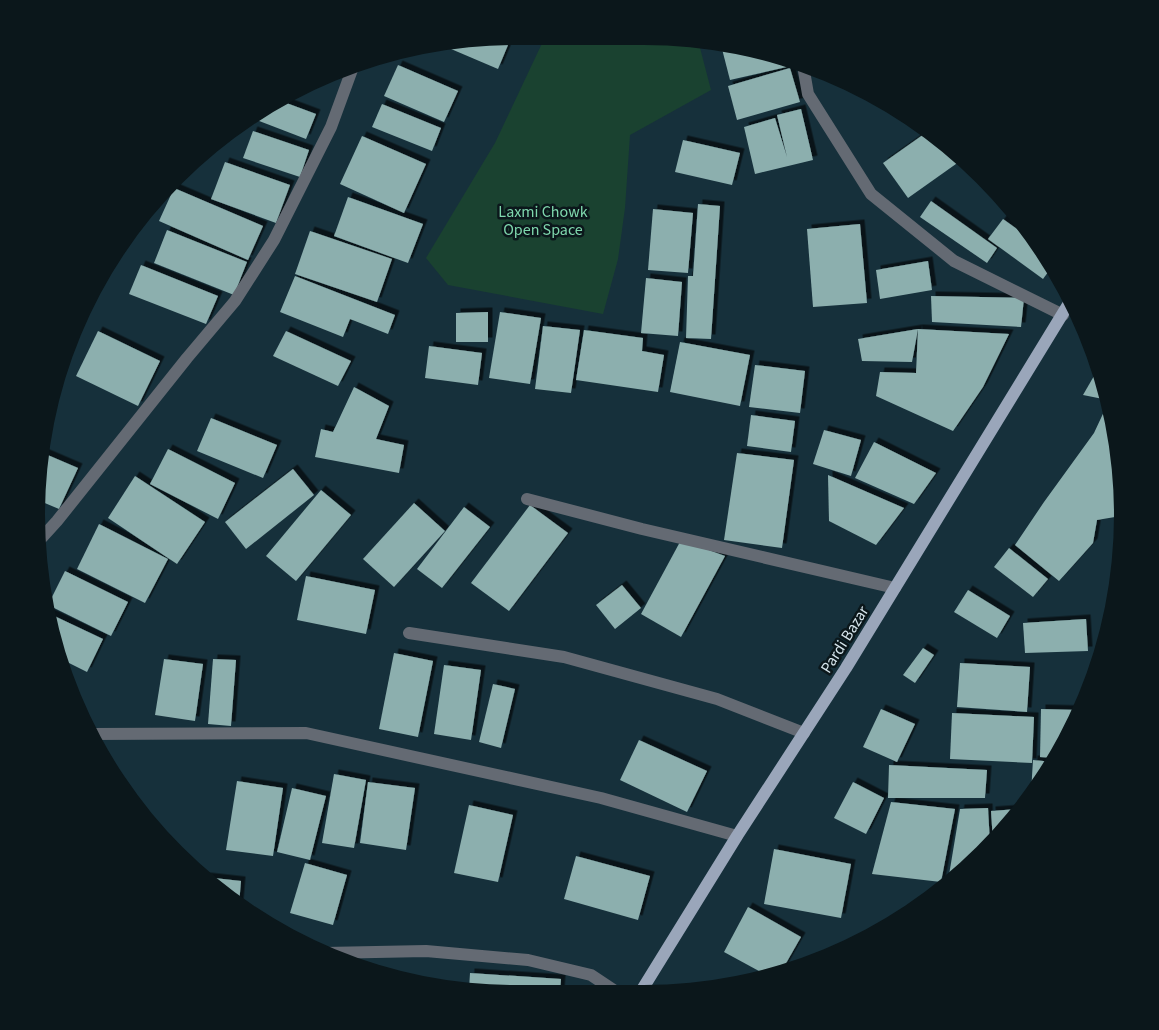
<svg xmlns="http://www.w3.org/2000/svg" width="1159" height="1030" viewBox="0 0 1159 1030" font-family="'Source Sans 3',sans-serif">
  <defs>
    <filter id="shadow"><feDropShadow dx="4.5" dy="-4.5" stdDeviation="0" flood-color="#0009"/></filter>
  </defs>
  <rect width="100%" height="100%" fill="#16303b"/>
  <path fill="#1a4230" d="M545 37 699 44 711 90 630 135 625 208 618 259 603 314 448 285 426 258 495 143Z"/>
  <g fill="#8cafae" filter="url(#shadow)">
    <path d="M494 39 508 45 498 69 444 46Z"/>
    <path d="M721 45H737L791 66 730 80Z"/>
    <path d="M398 65 458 91 444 122 384 96Z"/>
    <path d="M790 68 800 102 737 120 728 86Z"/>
    <path d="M281 101 316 114 306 139 254 119Z"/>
    <path d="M382 104 441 128 432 151 372 127Z"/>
    <path d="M801 109 813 160 755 174 744 127 775 118 787 157 777 115Z"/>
    <path d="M253 131 309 150 300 177 243 158Z"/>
    <path d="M927 132 963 159 908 198 883 163Z"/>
    <path d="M362 136 426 164 404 213 340 184Z"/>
    <path d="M683 140 740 153 732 185 675 172Z"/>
    <path d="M225 162 290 185 276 223 211 199Z"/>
    <path d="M174 188 263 226 248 260 159 221Z"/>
    <path d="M348 197 423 224 408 263 334 236Z"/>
    <path d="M931 201 997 248 987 263 920 217Z"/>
    <path d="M698 204 720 206 711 339 686 338 688 276H693Z"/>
    <path d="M653 209 693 213 688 273 648 270Z"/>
    <path d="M1016 215 1024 224 1028 230 1013 221Z"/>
    <path d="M1003 219 1035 242 1051 268 1043 279 988 239Z"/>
    <path d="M860 224 867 303 813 307 807 229Z"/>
    <path d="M167 230 247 262 234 295 154 263Z"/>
    <path d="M310 231 392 259 377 302 295 274Z"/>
    <path d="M928 261 932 290 880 299 876 270Z"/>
    <path d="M141 265 218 296 206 324 129 294Z"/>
    <path d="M295 276 395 315 388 334 350 319 343 337 280 312Z"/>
    <path d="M646 278 682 282 678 336 641 333Z"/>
    <path d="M931 296 1024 298 1021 327 932 322Z"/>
    <path d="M488 312V342H456V313Z"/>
    <path d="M500 312 541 318 530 384 489 378Z"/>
    <path d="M543 326 580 330 571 393 535 389Z"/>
    <path d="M918 329 912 362 862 361 858 339Z"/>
    <path d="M918 329 1009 334 983 387 953 431 876 396 880 372 916 373Z"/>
    <path d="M584 330 643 338 642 351 664 355 658 392 576 380Z"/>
    <path d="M98 331 160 361 138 406 76 376Z"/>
    <path d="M286 331 351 361 338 386 273 356Z"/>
    <path d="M680 342 750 355 740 406 670 392Z"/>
    <path d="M429 346 482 353 478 385 425 378Z"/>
    <path d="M755 365 805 371 800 413 749 407Z"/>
    <path d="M1098 369 1106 391 1108 400 1083 395Z"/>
    <path d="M354 387 389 406 376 439 404 445 399 473 315 457 321 429 333 432Z"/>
    <path d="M1108 403 1122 483 1121 516 1097 520 1093 543 1059 581 1015 545 1044 502 1094 433Z"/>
    <path d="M751 415 795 421 791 452 747 446Z"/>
    <path d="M211 418 277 445 263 478 197 451Z"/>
    <path d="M824 430 861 440 851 476 813 464Z"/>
    <path d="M874 442 936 473 914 504 855 478Z"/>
    <path d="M168 449 235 483 218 519 150 484Z"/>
    <path d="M43 453 78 468 59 509 40 501Z"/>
    <path d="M737 453 794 460 782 548 724 540Z"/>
    <path d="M293 469 314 495 246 549 225 522Z"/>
    <path d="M828 475 904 508 876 545 829 521Z"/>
    <path d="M135 476 205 522 177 564 108 518Z"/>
    <path d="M321 490 351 515 296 581 266 556Z"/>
    <path d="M414 503 445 531 394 587 363 559Z"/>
    <path d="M530 505 568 533 509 611 471 583Z"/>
    <path d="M464 507 490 527 442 588 417 569Z"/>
    <path d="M99 524 168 559 145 603 77 569Z"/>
    <path d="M681 540 725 556 681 637 641 614Z"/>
    <path d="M1009 548 1048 579 1033 597 994 567Z"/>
    <path d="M65 571 128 602 111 636 48 605Z"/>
    <path d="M306 576 375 590 366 634 297 620Z"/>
    <path d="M622 585 641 608 615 629 596 605Z"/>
    <path d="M968 590 1010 616 997 638 954 612Z"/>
    <path d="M48 613 103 639 87 672 61 659 53 639Z"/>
    <path d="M1086 619 1088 651 1025 653 1023 623Z"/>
    <path d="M923 648 934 655 915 683 903 675Z"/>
    <path d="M394 653 433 661 418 737 379 729Z"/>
    <path d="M164 659 203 664 195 721 155 715Z"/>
    <path d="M213 659 236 660 231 726 208 724Z"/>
    <path d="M960 663 1030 667 1027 712 957 707Z"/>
    <path d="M444 665 481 670 471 740 434 734Z"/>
    <path d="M493 684 515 689 501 748 479 742Z"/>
    <path d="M881 709 915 724 897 762 863 747Z"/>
    <path d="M1041 709 1079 710 1056 758 1040 757Z"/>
    <path d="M952 713 1034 717 1032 763 950 759Z"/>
    <path d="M639 740 707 771 687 812 620 780Z"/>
    <path d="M1033 760 1053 762 1031 793Z"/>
    <path d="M889 765 987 770 985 798H888Z"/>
    <path d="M334 774 366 780 354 848 322 843Z"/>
    <path d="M237 781 283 788 273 856 226 850Z"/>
    <path d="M368 782 415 788 406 850 360 843Z"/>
    <path d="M853 782 884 798 866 834 834 818Z"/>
    <path d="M292 788 326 796 310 860 277 852Z"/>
    <path d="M891 802 955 809 941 882 872 874Z"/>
    <path d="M469 805 513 815 498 882 454 873Z"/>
    <path d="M988 808 990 844 951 880 948 881 960 809Z"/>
    <path d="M1019 809 1004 830 993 841 991 811Z"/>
    <path d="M774 849 851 864 841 918 764 904Z"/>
    <path d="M576 856 650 876 638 920 564 899Z"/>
    <path d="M305 863 347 875 333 925 290 913Z"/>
    <path d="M205 877 241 881 239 904 223 895Z"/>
    <path d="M748 907 801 937 781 972 770 977 724 952Z"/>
    <path d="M470 973 561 979 560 993H483L469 990Z"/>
  </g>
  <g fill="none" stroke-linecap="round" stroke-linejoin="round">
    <g stroke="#646a73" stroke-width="12">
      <path d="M804 71 808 94 871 194 954 261 1063 315"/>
      <path d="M527 499 642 529 895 588"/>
      <path d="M37 543 57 521 187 358 235 301 274 240 331 127 353 67"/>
      <path d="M409 633 564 657 717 699 804 733"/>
      <path d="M92 734 306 733 601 798 737 836"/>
      <path d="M325 953 426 951 528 960 591 975 618 993"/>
    </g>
    <path stroke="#9aa6ba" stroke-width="12" d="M640 993 737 836 846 668 1071 300"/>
  </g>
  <g text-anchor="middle" stroke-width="5" stroke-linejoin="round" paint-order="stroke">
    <g font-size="16" fill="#7fd7ad" stroke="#0b171b">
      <text x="543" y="217">Laxmi Chowk<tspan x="543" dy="18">Open Space</tspan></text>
    </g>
    <g font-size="16" fill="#d5e4eb" stroke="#0b171b">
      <text transform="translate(844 639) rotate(-58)" y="6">Pardi Bazar</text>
    </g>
  </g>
  <path d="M0 0H1159V1030H0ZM515 45H644A470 470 0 0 1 1114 515V515A470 470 0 0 1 644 985H515A470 470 0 0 1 45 515V515A470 470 0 0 1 515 45Z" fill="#0b171b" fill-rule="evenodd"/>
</svg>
